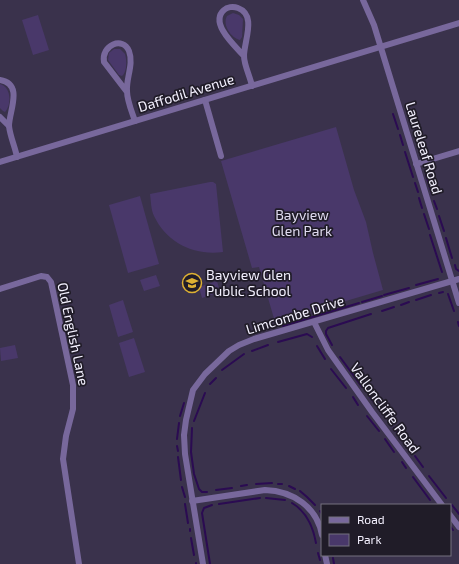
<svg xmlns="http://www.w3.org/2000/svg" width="459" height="564" viewBox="0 0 459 564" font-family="'Exo 2',sans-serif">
  <rect width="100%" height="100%" fill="#3a324c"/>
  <g fill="#49386a">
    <path d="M233 13 239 15 243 19 242 37 240 40C231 38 222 25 227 16Z"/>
    <path d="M38 15 49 50 33 55 22 20Z"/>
    <path d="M114 49H120L125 54C127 60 127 72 122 76L119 75 108 60 109 53Z"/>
    <path d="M0 84C11 87 12 104 5 112L3 111 0 108Z"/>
    <path d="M336 127 354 190 366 222 373 253 383 290 275 322 259 267 252 268 221 161Z"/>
    <path d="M210 182H213L216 184 223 252C194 256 167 243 154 216 151 210 151 201 150 194Z"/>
    <path d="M140 196 159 264 128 273 109 205Z"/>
    <path d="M156 275 160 286 144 291 140 280Z"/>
    <path d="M217 281 220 292 202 298 199 287Z"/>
    <path d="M123 300 133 332 118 337 109 305Z"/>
    <path d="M134 338 145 372 129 377 119 343Z"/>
    <path d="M15 345 18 358 1 361 0 348Z"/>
  </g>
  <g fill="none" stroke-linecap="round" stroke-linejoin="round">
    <g stroke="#2b0b52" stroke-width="2">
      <path d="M393 114 398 129"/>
      <path d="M400 135 403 145"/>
      <path d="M405 152 413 177"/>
      <path d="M426 175 432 194"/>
      <path d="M415 183 418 192"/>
      <path d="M419 198 422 208"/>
      <path d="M434 201 437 209"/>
      <path d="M424 214 429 229"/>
      <path d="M439 216 444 231"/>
      <path d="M430 235 442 272"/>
      <path d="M446 238 452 258"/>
      <path d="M455 265 456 269 459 271"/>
      <path d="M416 285 438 279"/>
      <path d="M439 293 443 292"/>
      <path d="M448 294 454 311"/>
      <path d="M384 295 409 288"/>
      <path d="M416 300 431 295"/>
      <path d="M362 302 382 296"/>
      <path d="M401 305 409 302"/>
      <path d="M382 311 394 307"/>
      <path d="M458 322 459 326"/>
      <path d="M283 326 359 303"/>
      <path d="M278 342 307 334 312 337"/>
      <path d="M332 345 326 334V331L328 328 371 314"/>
      <path d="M317 346 325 359"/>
      <path d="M252 351 268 345"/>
      <path d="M340 357 362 387"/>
      <path d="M331 369 346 388"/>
      <path d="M222 370 244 354"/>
      <path d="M210 384 216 378"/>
      <path d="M353 397 358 405"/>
      <path d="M370 397 384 415"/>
      <path d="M180 416 184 403"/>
      <path d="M367 416 379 431"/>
      <path d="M194 421 205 393"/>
      <path d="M192 428 191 452 194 474 199 489 202 492H207"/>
      <path d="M394 428 401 437"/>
      <path d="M177 439 179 423"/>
      <path d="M385 439 394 452"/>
      <path d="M405 442 411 451"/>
      <path d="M177 446 178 451"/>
      <path d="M415 456 423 467"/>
      <path d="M178 457 181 480"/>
      <path d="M402 462 406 468"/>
      <path d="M429 476 446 498"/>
      <path d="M413 477 430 500"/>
      <path d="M256 484 272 483"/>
      <path d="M278 484H282"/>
      <path d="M241 486 247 485"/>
      <path d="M289 486 295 489"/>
      <path d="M182 487 185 497"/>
      <path d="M216 490 232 488"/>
      <path d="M300 491 307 497 315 505"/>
      <path d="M266 498 285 500"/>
      <path d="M292 503C307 512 313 526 316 543"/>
      <path d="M185 504 188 523"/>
      <path d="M219 504 260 498"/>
      <path d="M452 505 459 514"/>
      <path d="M320 511 322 514"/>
      <path d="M450 526 453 530"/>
      <path d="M190 529V531"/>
      <path d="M191 538 194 555"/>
      <path d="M318 553 320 560"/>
      <path d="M333 558 334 564"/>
      <path d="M196 563V564"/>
      <path d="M210 564 202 513 204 508 212 505"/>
    </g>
    <g stroke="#78689c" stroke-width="6">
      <path d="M363 0 374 25 459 303"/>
      <path d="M244 56C235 46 209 23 224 10 227 7 233 6 238 8 257 15 244 41 244 56 244 65 250 76 252 86"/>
      <path d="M0 80C24 84 9 111 9 126 10 136 15 147 17 157"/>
      <path d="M127 92 104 62C101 45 123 36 129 51 134 64 126 78 127 91 127 101 132 112 135 121"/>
      <path d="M205 100 221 156"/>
      <path d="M0 117 9 126"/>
      <path d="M0 162 459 23"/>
      <path d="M416 164 459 151"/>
      <path d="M0 289 41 276 47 277 51 282 73 385V409L66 436 63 459 79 564"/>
      <path d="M314 322 328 350 372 412 442 505"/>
      <path d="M192 501 265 490C293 491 317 507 322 535"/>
      <path d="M450 515 459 527"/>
      <path d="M325 555 327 564"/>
      <path d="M203 564 185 454 184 435 186 420 193 390 205 374 229 351 239 345 254 339 459 279"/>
    </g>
  </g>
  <defs>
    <g id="school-ring" transform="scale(1)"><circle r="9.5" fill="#201c28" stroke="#deb133" stroke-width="1.5"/><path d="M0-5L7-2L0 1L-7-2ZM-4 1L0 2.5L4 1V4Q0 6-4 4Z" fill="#deb133"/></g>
  </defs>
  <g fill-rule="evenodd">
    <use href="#school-ring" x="192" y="283"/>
  </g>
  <g text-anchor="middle" stroke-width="3.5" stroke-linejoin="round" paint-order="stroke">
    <g font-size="14" fill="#f4f1ff" stroke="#201c28">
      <text transform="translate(186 93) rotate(-17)" y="5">Daffodil Avenue</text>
      <text transform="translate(424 148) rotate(73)" y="5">Laureleaf Road</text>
      <text transform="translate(295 315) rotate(-17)" y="5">Limcombe Drive</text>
      <text transform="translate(73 334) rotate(78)" y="5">Old English Lane</text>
      <text transform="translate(385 408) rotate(54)" y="5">Valloncliffe Road</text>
    </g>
    <g font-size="14" fill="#e0dbf0" stroke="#201c28">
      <text x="302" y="220">Bayview<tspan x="302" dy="16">Glen Park</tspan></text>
    </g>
    <g font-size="14" fill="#f4f1ff" stroke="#201c28" text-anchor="start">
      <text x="206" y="280">Bayview Glen<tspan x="206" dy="16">Public School</tspan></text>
    </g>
  </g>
  <rect x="321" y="504" width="130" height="52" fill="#201c28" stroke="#75717e"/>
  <rect x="329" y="517" width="20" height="6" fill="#78689c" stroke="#75717e"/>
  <text x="357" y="524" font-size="12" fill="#f4f1ff">Road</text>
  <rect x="329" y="534" width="20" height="12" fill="#49386a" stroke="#75717e"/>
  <text x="357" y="544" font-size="12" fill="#f4f1ff">Park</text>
</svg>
